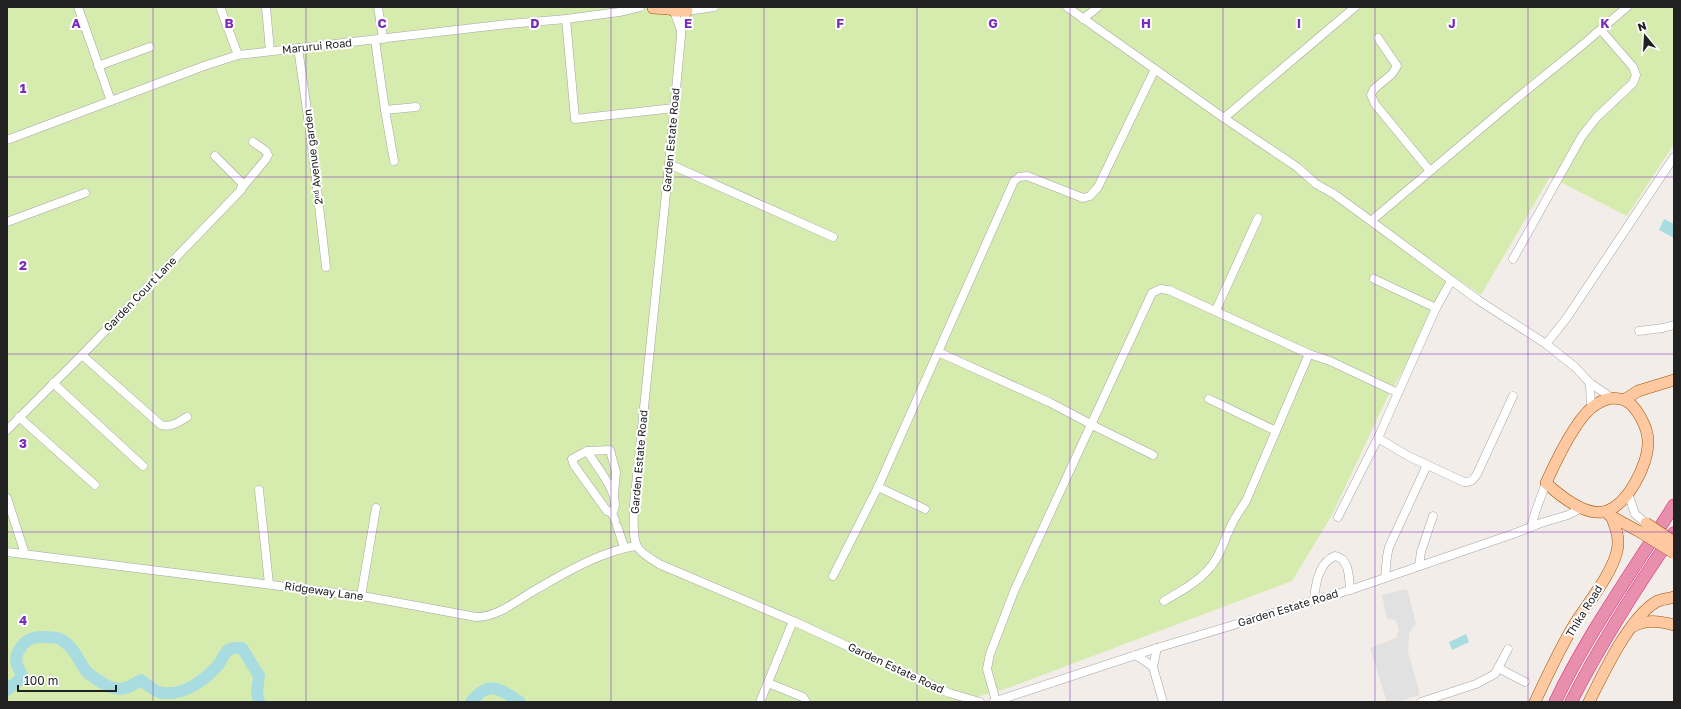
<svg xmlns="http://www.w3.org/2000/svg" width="1681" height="709" viewBox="0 0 1681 709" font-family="'Golos Text',sans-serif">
  <rect width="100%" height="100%" fill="#f2ede8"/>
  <path fill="#d6ecae" d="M7 7H1674V144L1627 216 1550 177 1481 295 1456 278 1387 398 1332 515 1292 581 1008 688 959 702H7Z"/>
  <path fill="#e1e1e1" d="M1407 589 1416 623 1409 633 1408 652 1420 695 1397 702H1387L1370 648 1396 638 1399 629 1395 620 1387 619 1382 595Z"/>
  <g fill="#a8dce0">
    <path d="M1664 219 1674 224V238L1659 230Z"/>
    <path d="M1466 634 1469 642 1452 650 1449 642Z"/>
  </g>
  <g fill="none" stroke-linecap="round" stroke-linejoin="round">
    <g stroke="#a8dce0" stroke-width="12">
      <path d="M7 690 23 677C19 669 13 660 18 652 24 641 30 637 42 637 47 637 56 637 60 639 73 645 79 662 87 672 91 676 105 685 110 687 125 692 129 686 141 680 147 685 154 691 162 693 184 696 205 680 219 664 222 660 224 654 227 651 231 647 237 648 242 648L259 676 257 692 259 702"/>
      <path d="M471 702C490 679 499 689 520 702"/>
    </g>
    <g stroke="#a5a5a5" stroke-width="9">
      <g id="minor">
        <path d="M78 7 111 101"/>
        <path d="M220 7 238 55"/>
        <path d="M266 7 270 51"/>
        <path d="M378 7 383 39"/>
        <path d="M1067 7 1224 118 1297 167 1316 184 1334 194 1371 221 1478 300 1546 344 1575 367 1590 383 1612 398"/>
        <path d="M674 11 681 30V36L669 164 634 505C634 516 632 537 637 546 641 554 652 559 659 564L793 621 949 693 980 702"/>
        <path d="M566 19 575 119 674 108"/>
        <path d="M1083 19 1098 7"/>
        <path d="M681 30 687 11 714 7"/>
        <path d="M1378 38 1397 66 1392 74 1374 89 1371 95 1375 104 1430 171"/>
        <path d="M375 40 385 110 416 107"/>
        <path d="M298 48 312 145 326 267"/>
        <path d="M98 66 150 47"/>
        <path d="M385 110 394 161"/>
        <path d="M1224 118 1355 7"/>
        <path d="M7 140 204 66 238 55 508 24 566 19 619 12 640 7"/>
        <path d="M669 164 833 237"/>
        <path d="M241 189 266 159 268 155 266 151 253 142"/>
        <path d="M1371 221 1511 103 1580 47 1627 7"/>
        <path d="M7 222 85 193"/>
        <path d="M1513 259 1582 136 1597 117 1633 83 1636 75 1633 67 1601 30"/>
        <path d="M1374 279 1436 308"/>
        <path d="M1216 310 1258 218"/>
        <path d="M1639 331 1663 328 1674 325"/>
        <path d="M1546 344 1566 319 1674 157"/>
        <path d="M938 352 1049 402 1100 429 1153 455"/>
        <path d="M82 355 161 425C171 428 178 422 187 417"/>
        <path d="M53 383 143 466"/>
        <path d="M1590 383 1591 408"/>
        <path d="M1209 399 1276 431"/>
        <path d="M19 417 95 485"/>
        <path d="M7 430 82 355 241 190 242 184 241 182 215 156"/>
        <path d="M1378 438 1408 456 1464 482C1472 482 1473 480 1477 474L1513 396"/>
        <path d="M587 451 610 450 616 472 614 494"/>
        <path d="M878 487 925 509"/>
        <path d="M259 490 269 584"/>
        <path d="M1628 493 1635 514 1646 523"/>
        <path d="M7 498 25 554"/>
        <path d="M612 513C624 498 596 466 587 451L572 459 574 465 607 511 612 513 615 520"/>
        <path d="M1338 517 1378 438 1436 308 1451 281"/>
        <path d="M617 526 624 547"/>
        <path d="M1531 527 1536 510 1546 483"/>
        <path d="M7 552 368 597 476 617C498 617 516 601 535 590 565 573 601 551 636 546"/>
        <path d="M1419 566 1421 552 1433 516"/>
        <path d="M833 576 878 487 1014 181 1019 177 1027 176 1083 198 1090 196 1098 187 1155 69"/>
        <path d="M1385 578 1387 556 1389 547 1427 465"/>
        <path d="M361 596 376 508"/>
        <path d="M1164 601C1179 592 1195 584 1207 571 1221 557 1225 536 1234 520 1238 513 1242 507 1246 501L1309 354 1330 361 1398 393"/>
        <path d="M1314 601C1315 586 1319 562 1335 556 1350 559 1349 578 1350 590"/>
        <path d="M1157 648 1153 667 1163 702"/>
        <path d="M1135 655 1142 659 1153 667"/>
        <path d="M1498 668 1525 682"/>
        <path d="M768 683 803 697 806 702"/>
        <path d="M996 701 987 669 990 654 1015 589 1152 293 1160 289 1169 290 1309 354"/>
        <path d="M760 702 793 621"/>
        <path d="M993 702 1157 648 1350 590 1513 534 1541 523 1568 515 1582 508"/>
        <path d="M1421 702 1476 684 1495 674 1508 649"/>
      </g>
    </g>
    <g stroke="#9f5200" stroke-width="12">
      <g id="major">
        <path d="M667 7 674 11H687"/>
        <path d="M653 8 669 9"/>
        <path d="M1612 398C1615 399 1620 398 1624 400 1636 404 1648 428 1648 441 1649 464 1627 507 1603 512 1584 515 1559 495 1546 483 1555 463 1578 414 1597 404 1601 401 1607 399 1612 398Z"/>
        <path d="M1624 400 1638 391 1674 380"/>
        <path d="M1609 515 1640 532"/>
        <path d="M1632 627C1645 619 1659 621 1674 625"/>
        <path d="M1535 702C1547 676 1559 650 1574 625 1587 604 1612 574 1617 551 1620 539 1616 529 1612 518"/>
        <path d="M1589 702C1603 674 1629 618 1656 602 1661 599 1668 599 1674 597"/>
      </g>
    </g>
    <g stroke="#df2681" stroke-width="13">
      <g id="highway">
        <path d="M1555 702C1589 631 1633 571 1674 505"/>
        <path d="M1571 702C1601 643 1636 588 1674 533"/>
      </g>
    </g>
    <use href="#minor" stroke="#fff" stroke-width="8"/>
    <use href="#major" stroke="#fec8a1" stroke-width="11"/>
    <use href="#highway" stroke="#e98fae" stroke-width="12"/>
    <g stroke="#9f5200" stroke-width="12" stroke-linecap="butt">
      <g id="major-bridge">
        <path d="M1646 523 1674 542"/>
        <path d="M1640 532 1674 553"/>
      </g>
    </g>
    <use href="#major-bridge" stroke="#fec8a1" stroke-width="11"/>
  </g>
  <path fill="none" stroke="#7b2cbf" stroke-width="1" stroke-opacity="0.55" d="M153 7V702M306 7V702M458 7V702M611 7V702M764 7V702M917 7V702M1070 7V702M1223 7V702M1375 7V702M1528 7V702M7 177H1674M7 354H1674M7 532H1674"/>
  <g text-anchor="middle" stroke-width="4" stroke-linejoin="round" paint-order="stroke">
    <g font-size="11" fill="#212121" stroke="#fff">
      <text transform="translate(317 46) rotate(-6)" y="4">Marurui Road</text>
      <text transform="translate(671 140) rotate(-85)" y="4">Garden Estate Road</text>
      <text transform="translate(313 157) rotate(-97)" y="4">2ⁿᵈ Avenue garden</text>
      <text transform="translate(140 294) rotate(-46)" y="4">Garden Court Lane</text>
      <text transform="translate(639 462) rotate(-85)" y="4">Garden Estate Road</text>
      <text transform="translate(324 591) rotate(8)" y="4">Ridgeway Lane</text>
      <text transform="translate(1288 608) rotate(-17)" y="4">Garden Estate Road</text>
      <text transform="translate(1584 611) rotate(-58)" y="4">Thika Road</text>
      <text transform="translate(896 668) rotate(25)" y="4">Garden Estate Road</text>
    </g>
  </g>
  <g font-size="13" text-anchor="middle" font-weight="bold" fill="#7b2cbf" stroke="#fff" stroke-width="4" stroke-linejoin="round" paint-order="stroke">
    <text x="76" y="28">A</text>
    <text x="229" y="28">B</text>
    <text x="382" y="28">C</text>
    <text x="535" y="28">D</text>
    <text x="688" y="28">E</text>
    <text x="840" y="28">F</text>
    <text x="993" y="28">G</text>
    <text x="1146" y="28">H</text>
    <text x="1299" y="28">I</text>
    <text x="1452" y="28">J</text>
    <text x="1605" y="28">K</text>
    <text x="23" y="93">1</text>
    <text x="23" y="270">2</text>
    <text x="23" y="448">3</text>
    <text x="23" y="625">4</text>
  </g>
  <rect width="1681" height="709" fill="none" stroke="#212121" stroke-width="16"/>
  <g transform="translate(1645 36) rotate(342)" stroke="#ffffff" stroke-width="3" paint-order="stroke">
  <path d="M0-3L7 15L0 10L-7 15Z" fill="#212121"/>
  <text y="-6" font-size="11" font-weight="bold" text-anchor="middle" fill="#212121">N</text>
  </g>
  <path d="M18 685v6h98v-6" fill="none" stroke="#212121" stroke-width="2"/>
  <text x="24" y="685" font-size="12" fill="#212121" stroke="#ffffff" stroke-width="3" paint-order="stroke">100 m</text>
</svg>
